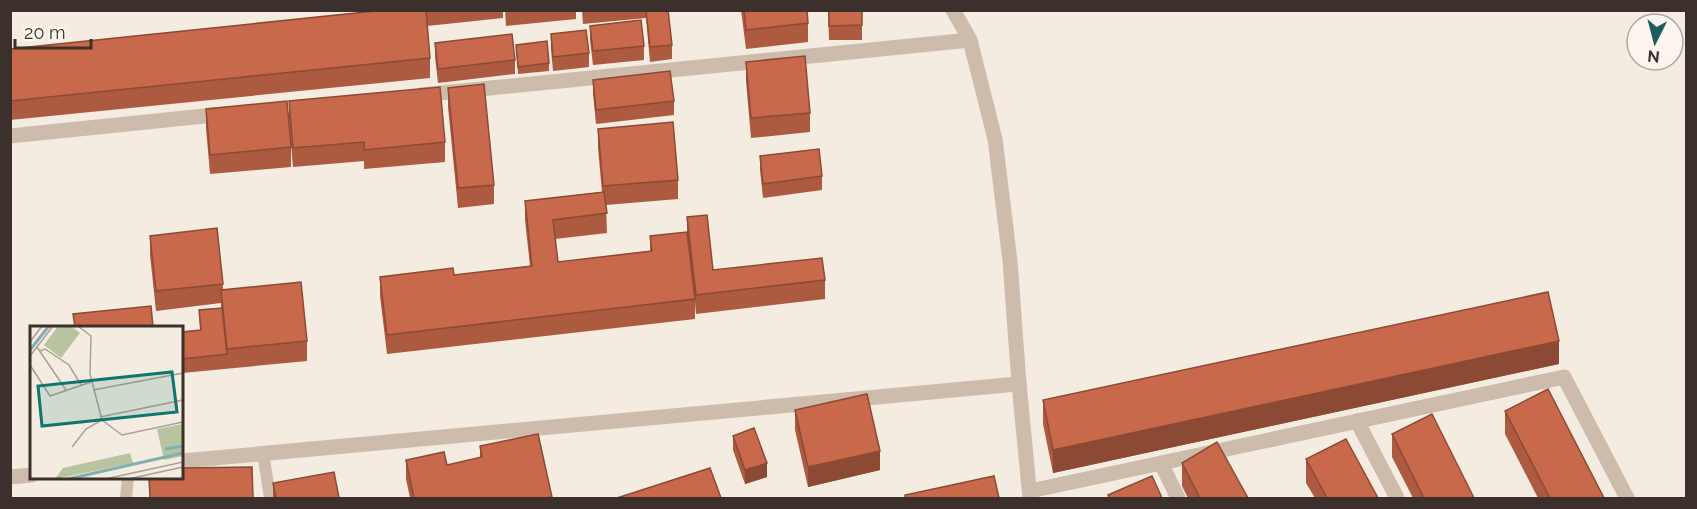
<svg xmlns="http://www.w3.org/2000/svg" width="1697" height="509" viewBox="0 0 1697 509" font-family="Raleway,sans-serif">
  <rect width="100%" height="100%" fill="#f4ebe1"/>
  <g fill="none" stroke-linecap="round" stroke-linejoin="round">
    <g stroke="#cdbbac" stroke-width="12">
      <path d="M263 453 270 498"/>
      <path d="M126 498 128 478"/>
    </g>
    <g stroke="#cdbbac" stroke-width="15">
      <path d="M953 10 970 40 995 139 1010 261 1019 384 1030 498"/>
      <path d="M421 95 970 40"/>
      <path d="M10 136 224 114"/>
      <path d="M1357 421 1397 498"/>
      <path d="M182 461 1019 384"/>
      <path d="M1161 463 1178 498"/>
      <path d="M10 477 32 475"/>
      <path d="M1030 491 1564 377 1627 498"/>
    </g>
  </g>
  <g fill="#ac5a40">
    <path d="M385 10H503V18L427 26 430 58V78L10 120V49Z"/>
    <path d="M505 10H576V19L506 26Z"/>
    <path d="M582 10H668L672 45V59L650 62 646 18 583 24Z"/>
    <path d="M741 10H807L808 23V42L746 49Z"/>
    <path d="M828 10H862V40H829Z"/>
    <path d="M590 26 644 46V60L593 65 590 40Z"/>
    <path d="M551 34 589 53V67L553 71 551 49Z"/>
    <path d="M435 43 515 60V74L438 83 435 57Z"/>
    <path d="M516 45 549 63V71L518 74Z"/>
    <path d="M746 62 810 113V132L751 138 746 81Z"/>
    <path d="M593 80 674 101V115L596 124 593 94Z"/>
    <path d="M448 88 494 185V204L458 208 448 107Z"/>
    <path d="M289 101 445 142V162L364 169V161L293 167 289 121Z"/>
    <path d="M206 109 291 147V167L210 174 206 128Z"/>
    <path d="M598 129 678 180V199L606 205 607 233 555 239 558 262 650 251V236L687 233V217L713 270 825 280V299L696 314 695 302V319L387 354 380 296V277L454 275 530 266 525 220V201L602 192 598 148Z"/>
    <path d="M760 156 822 176V190L763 198 760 170Z"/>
    <path d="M150 236 223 284V289L307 341V361L182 373V332L200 330 199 310 221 308V303L156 311 150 255Z"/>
    <path d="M1559 364 1053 473 1043 424V400Z"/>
    <path d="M795 410 880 470 808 487 795 430Z"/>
    <path d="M1505 411 1604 498H1538L1505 434Z"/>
    <path d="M1392 434 1474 498H1413L1392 457Z"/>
    <path d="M733 436 767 477 745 484 733 450Z"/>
    <path d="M480 446 552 498H410L406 479V460L447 465 480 458Z"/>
    <path d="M1306 459 1378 498H1315L1306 483Z"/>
    <path d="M1182 463 1248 498H1188L1182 486Z"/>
    <path d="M273 483 339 498H273Z"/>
  </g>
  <g fill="#8c4a34">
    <path d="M1559 341V364L1053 473V450Z"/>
    <path d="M880 451V470L808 487V467Z"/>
    <path d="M767 463V477L745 484V470Z"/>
  </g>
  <g fill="#c8694b" stroke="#8c4a34" stroke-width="1.5">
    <path d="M385 10H426L430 58 10 101V49Z"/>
    <path d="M646 10H668L672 45 650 47Z"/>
    <path d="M744 10H807L808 23 746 30Z"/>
    <path d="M829 10H862V25L829 26Z"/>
    <path d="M641 20 644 46 593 51 590 26Z"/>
    <path d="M586 30 589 53 553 57 551 34Z"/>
    <path d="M512 34 515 60 438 69 435 43Z"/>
    <path d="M547 41 549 63 518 67 516 45Z"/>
    <path d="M805 56 810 113 751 118 746 62Z"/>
    <path d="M670 71 674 101 596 110 593 80Z"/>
    <path d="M484 84 494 185 458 188 448 88Z"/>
    <path d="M440 87 445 142 364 150V142L293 148 289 101Z"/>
    <path d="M287 101 291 147 210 155 206 109Z"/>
    <path d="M673 122 678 180 603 186 598 129Z"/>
    <path d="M819 149 822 176 763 184 760 156Z"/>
    <path d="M604 192 607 213 553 220 558 262 652 251 650 236 687 232 695 299 387 335 380 277 453 268 454 275 532 266 525 201Z"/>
    <path d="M707 215 713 270 822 258 825 280 696 295 687 217Z"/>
    <path d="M217 228 223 284 156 291 150 236Z"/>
    <path d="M301 282 307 341 227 349 221 290Z"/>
    <path d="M1548 292 1559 341 1053 450 1043 400Z"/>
    <path d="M151 306 153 327H75L73 314Z"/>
    <path d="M222 308 227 354 182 359V332L201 330 199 310Z"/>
    <path d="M1548 389 1604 498H1550L1505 411Z"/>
    <path d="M867 394 880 451 808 467 795 410Z"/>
    <path d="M1432 414 1474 498H1424L1392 434Z"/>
    <path d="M754 428 767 463 745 470 733 436Z"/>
    <path d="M538 434 552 497 545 498H414L406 460 444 452 447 465 482 457 480 446Z"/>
    <path d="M1346 439 1378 498H1327L1306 459Z"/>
    <path d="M1217 442 1248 498H1200L1182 463Z"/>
    <path d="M252 467 253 498H150L149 477H182V468Z"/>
    <path d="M710 468 721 498H617Z"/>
    <path d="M334 472 339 498H276L273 483Z"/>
    <path d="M994 476 999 498H905V495Z"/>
    <path d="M1152 476 1162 498H1109L1108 495Z"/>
  </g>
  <g transform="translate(30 326)">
    <rect width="153" height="153" fill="#f4ebe1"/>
    <path d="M28 0H41L50 7 31 32 14 19ZM153 98V130L134 134 127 103ZM100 127 103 137 25 153 33 142Z" fill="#b8c4a0"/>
    <path fill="none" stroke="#7fb0b2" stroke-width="3" d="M0 24 19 0M135 123 153 120M38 153 153 127"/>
    <path fill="none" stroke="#aaa098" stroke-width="1.5" d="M0 16 12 0M7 21 36 64M10 25 15 23 39 39 51 59M0 30 23 0M0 39 20 70 61 56M63 64 153 47M70 91 153 74M72 94 92 109 153 96M42 121 56 103 72 94 60 48 61 10 48 0M75 153 153 136M98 153 153 141"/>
    <path fill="#0f766e" fill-opacity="0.15" stroke="#0f766e" stroke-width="3" d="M142 46 147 86 12 100 8 60Z"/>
    <rect width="153" height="153" fill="none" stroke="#3b302b" stroke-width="3"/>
  </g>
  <rect width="1697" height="509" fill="none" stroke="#3b302b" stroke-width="24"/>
  <g transform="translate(1655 42) rotate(186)"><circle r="28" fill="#fbf5ee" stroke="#aea6a0" stroke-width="1.5"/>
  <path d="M0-4.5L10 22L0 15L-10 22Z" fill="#1f5a5e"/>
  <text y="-9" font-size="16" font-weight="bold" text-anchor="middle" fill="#3b302b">N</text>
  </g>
  <path d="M15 39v9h76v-9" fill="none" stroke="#3b302b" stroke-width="3"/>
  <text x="24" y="39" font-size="18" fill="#3b302b" stroke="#fbf5ee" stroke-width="4.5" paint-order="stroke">20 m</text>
</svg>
